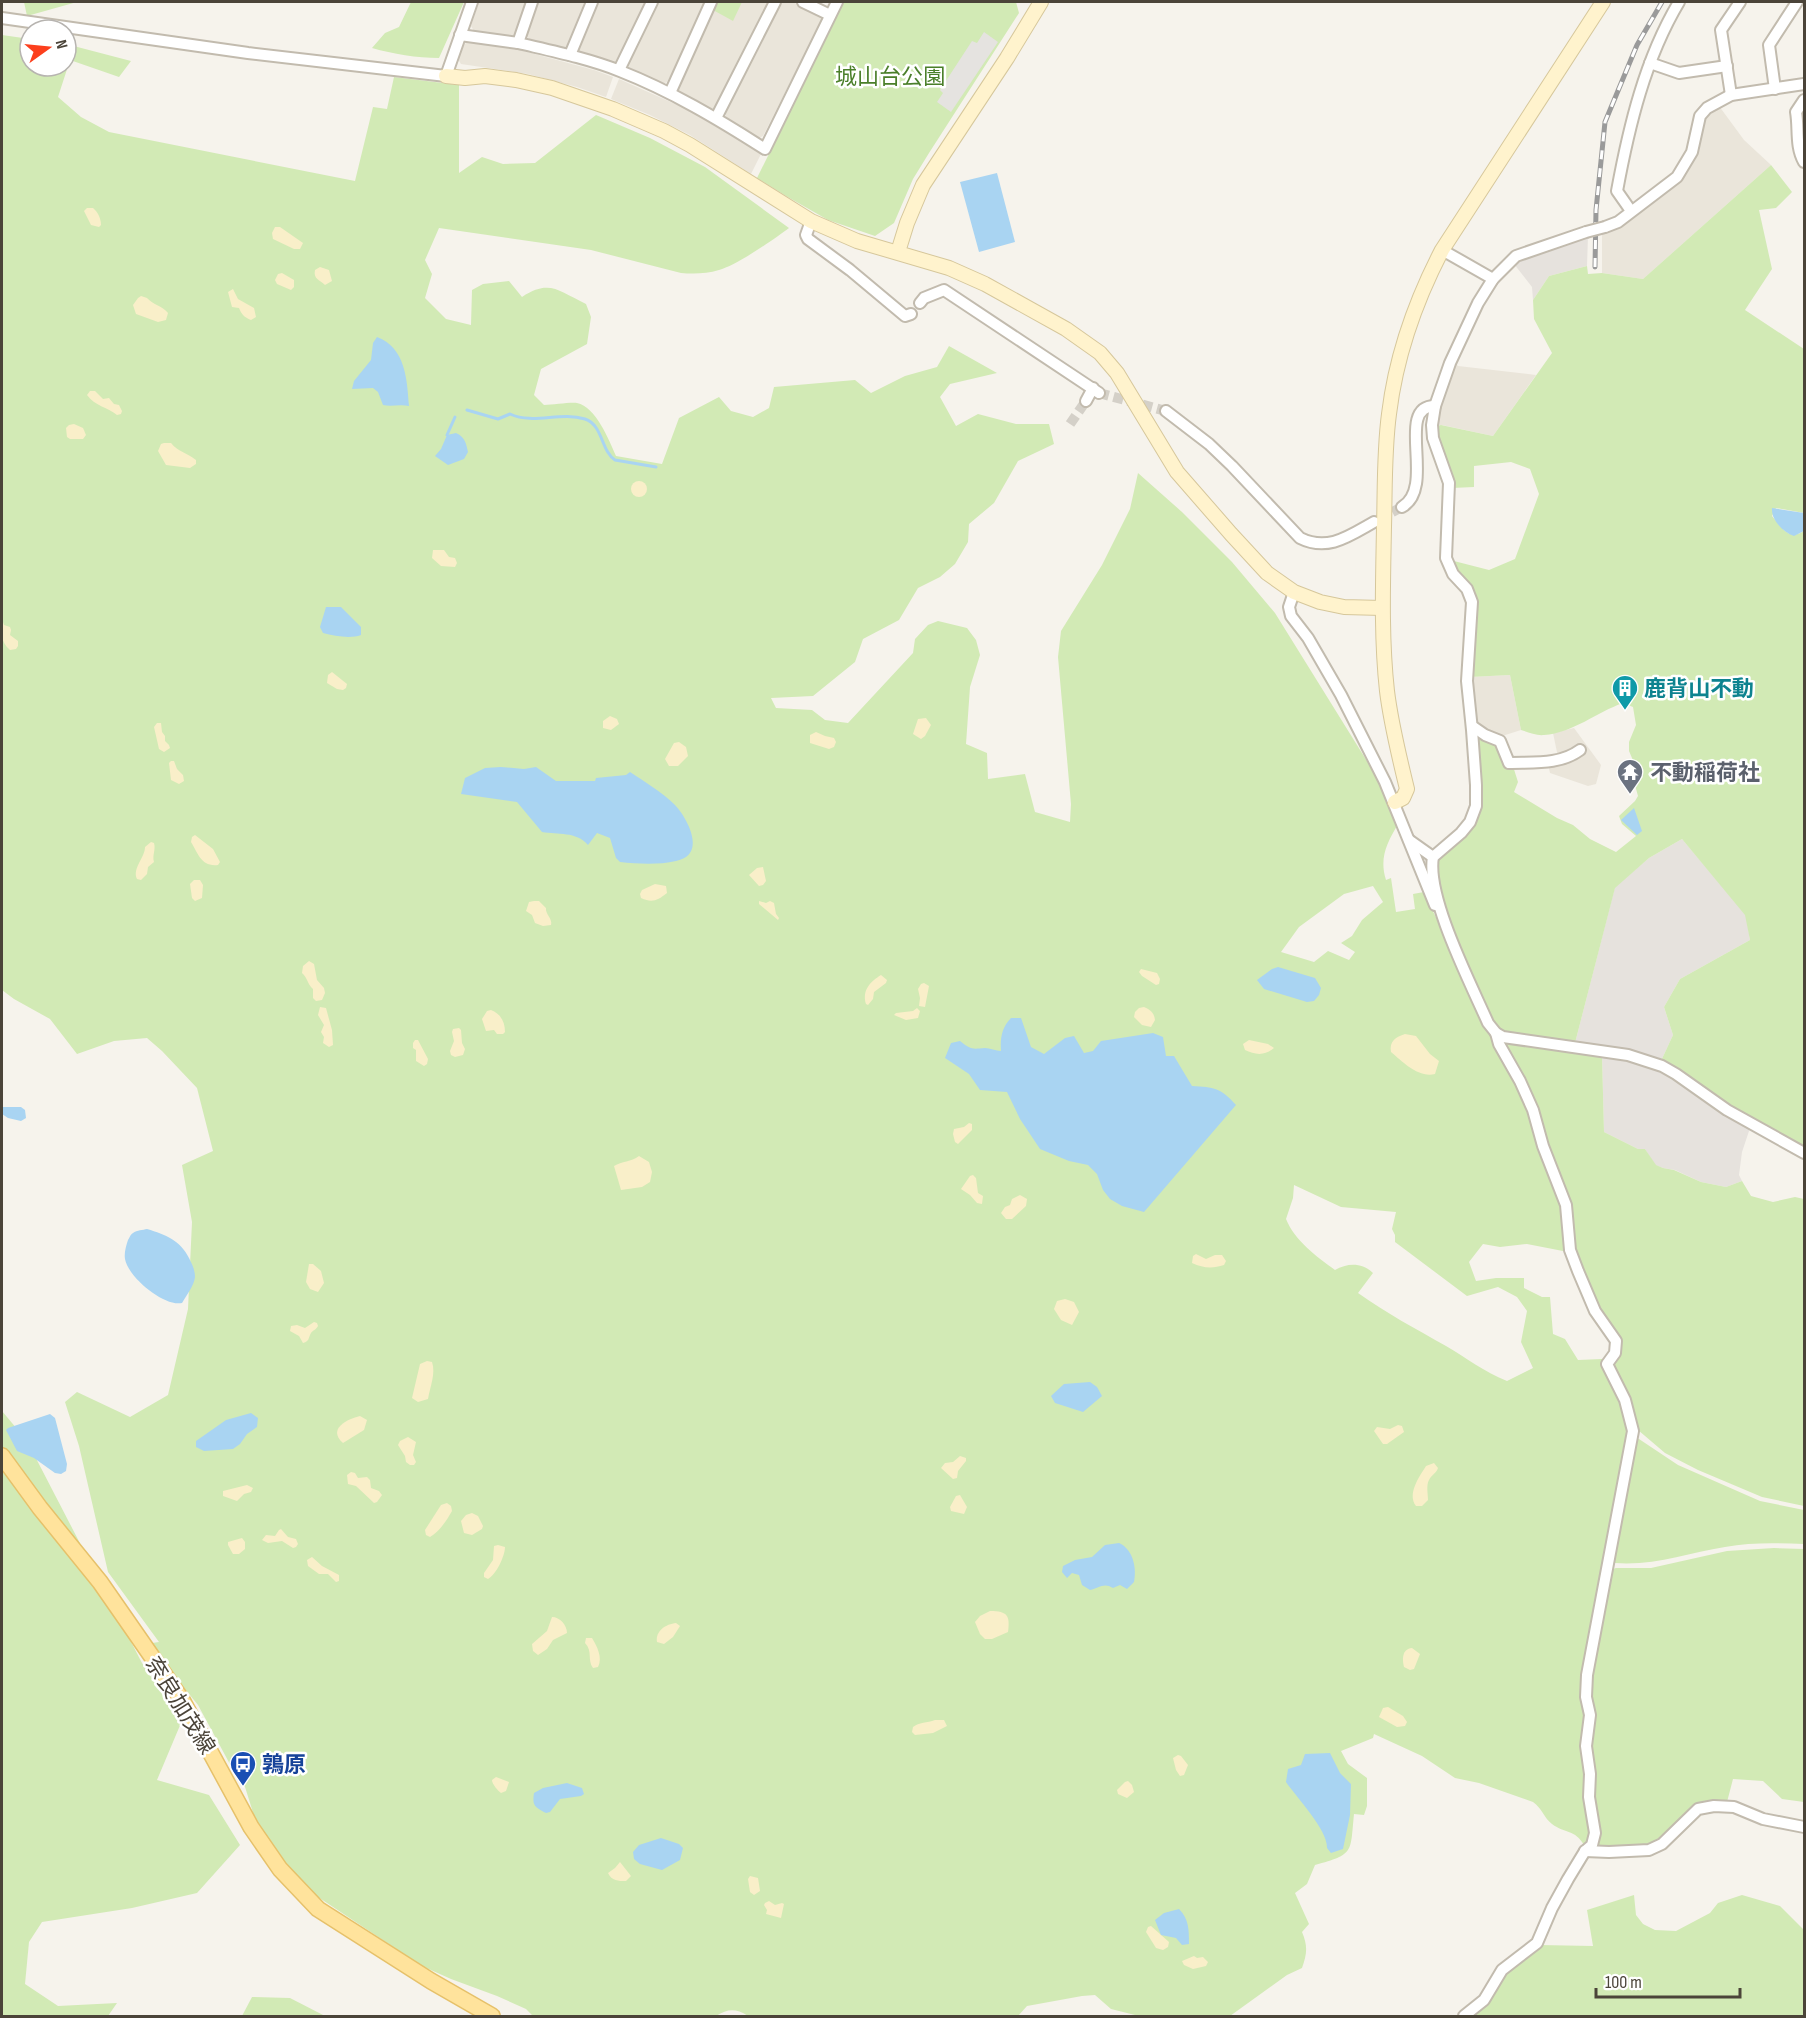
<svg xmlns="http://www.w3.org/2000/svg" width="1806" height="2018" viewBox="0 0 1806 2018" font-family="'Sofia Sans Condensed','Noto Sans JP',sans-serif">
  <rect width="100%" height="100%" fill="#f6f3ec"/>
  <g fill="#eae5da">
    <path d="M479 2H528L516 33 512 36 474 31 471 26Z"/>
    <path d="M537 2H587L568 46 563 48 530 40 526 35Z"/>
    <path d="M597 2H646L618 62 614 64 580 53 578 48Z"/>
    <path d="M656 2H705L693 32 667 82 663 84 629 69 628 65Z"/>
    <path d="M715 2H769L716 108 712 109 678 91 676 86 709 20Z"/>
    <path d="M780 2H793L820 15 822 20 763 136 759 138 726 117 725 112Z"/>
    <path d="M468 42 520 50 594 70 613 77 606 97 577 87 528 74 461 64 458 59 463 45Z"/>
    <path d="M619 79 693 112 761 154 751 174 690 135 650 115 611 99Z"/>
    <path d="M1719 106 1744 140 1771 165 1643 279 1602 273V231L1679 181 1699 151 1704 120Z"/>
    <path d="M1454 362 1458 366 1536 375 1493 436 1442 425 1437 426 1438 414Z"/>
    <path d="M1510 675 1521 730 1499 737 1480 728 1475 723 1470 677Z"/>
    <path d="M1574 728 1601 765 1596 784 1588 786 1550 773 1548 764 1558 757 1553 733Z"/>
  </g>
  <g fill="#e6e2dd">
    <path d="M1588 236 1587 266 1549 276 1533 300 1532 287 1514 264 1519 258Z"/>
    <path d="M1682 839 1746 915 1750 940 1680 979 1664 1007 1673 1035 1661 1061 1575 1043 1615 887 1649 858Z"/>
    <path d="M1602 1055 1627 1058 1661 1069 1750 1128 1742 1152 1739 1175 1742 1181 1726 1187 1701 1182 1675 1170 1663 1168 1655 1165 1645 1149H1638L1604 1132Z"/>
  </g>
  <g fill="#d2eab5" fill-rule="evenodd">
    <path d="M24 2H77L27 16Z"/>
    <path d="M411 2H464L439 58C417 58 393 54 372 48L385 33 399 27Z"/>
    <path d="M715 2H742L733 21 713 10Z"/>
    <path d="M844 2H1016L1019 13 929 153 913 179 894 223 875 236 828 220 786 196 757 178Z"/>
    <path d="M2 35 30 39V66H66V44L131 61 119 77 70 60 58 97 81 117 109 132 355 181 373 107 387 109 394 77 459 85V173L482 157 503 164 535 163 596 115 650 138 705 167 789 228C773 240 737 265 719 270 706 274 693 274 681 273L591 250 439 228 425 260 432 274 425 298 446 319 471 325 472 290 483 284 509 281 522 297C550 279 558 291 586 304L591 317 587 344 541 369 534 395 544 405C553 405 570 402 577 403 596 407 609 440 616 456L662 464 679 418 719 397 731 411 753 417 769 408 774 387 855 380 871 393 905 376 937 367 949 346 997 373 950 384 940 397 956 426 978 414 1016 424H1049L1054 444 1018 461 994 503 969 524 968 542 955 564 940 577 918 588 899 620 863 639 855 662 813 696 771 698 776 708 812 710 825 720 848 723 913 653 915 639 928 625 938 621 967 628 976 640 980 655 970 687 966 744 987 753 988 779 1025 774 1035 812 1070 822 1071 804 1058 657 1061 631 1102 565 1130 509 1138 473 1182 512 1232 562 1275 613 1375 774 1398 824C1387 843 1379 858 1386 880L1391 878 1396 912 1415 909 1413 894 1424 892 1496 1046 1516 1083 1529 1111 1561 1205 1568 1252 1527 1244 1500 1247 1483 1244 1469 1262 1476 1281 1496 1278H1524V1288L1542 1297H1550L1553 1334 1565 1339 1578 1360 1602 1359 1608 1357 1630 1435 1584 1674 1592 1825 1588 1845H1584C1575 1829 1565 1834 1552 1824 1544 1818 1542 1808 1533 1802L1479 1783 1455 1778 1422 1756 1374 1734 1373 1738 1341 1751 1348 1764 1367 1778V1806L1364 1815 1354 1814C1350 1853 1355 1854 1315 1865L1307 1884 1295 1893 1309 1924 1302 1932C1308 1946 1307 1954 1302 1968L1287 1975 1230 2016H1139L1111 2009 1095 1995 1082 1996 1027 2006 1018 2016H748C735 2008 728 2009 716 2016H533L526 2009 497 1996 451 1979 422 1966 312 1893 284 1864 256 1822 245 1787 232 1768 198 1705 172 1673 152 1643 159 1642 108 1572 79 1446 65 1402 77 1392 130 1417 168 1395 188 1309 192 1222 182 1165 213 1151 197 1088 162 1051 147 1038 114 1041 77 1054 50 1019 14 999 2 990ZM1373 886 1383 902 1362 920 1352 936 1341 943 1355 952 1349 960 1328 951 1314 962 1281 952 1299 927 1344 894ZM1294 1185 1341 1207 1396 1212 1392 1229 1395 1235V1242L1467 1296 1498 1287 1517 1297 1527 1311 1521 1342 1533 1368 1507 1381C1483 1371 1468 1359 1446 1346 1416 1329 1386 1313 1358 1293L1373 1273C1362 1262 1347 1263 1335 1270 1316 1256 1295 1241 1286 1219L1293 1198Z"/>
    <path d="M1771 165 1792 192 1776 208 1759 210 1772 269 1745 310 1804 349V513L1776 508 1772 516C1782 528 1789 541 1804 531V1149L1744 1116 1673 1066 1661 1061 1673 1035 1664 1007 1680 979 1750 940 1745 915 1682 839 1649 858 1615 888 1575 1043 1506 1034 1494 1025C1480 994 1425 888 1439 859L1477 819 1475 733 1506 744 1518 782 1514 792 1557 818 1573 825 1590 839 1616 852 1636 836 1622 824 1619 816 1635 801 1638 796 1633 778 1635 765 1629 751V742L1636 725 1633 707 1623 703C1597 712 1573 733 1544 735 1537 736 1528 732 1521 730L1510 675 1470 677 1475 604 1450 560 1489 570 1515 559 1539 494 1530 469 1511 462 1474 466V487L1452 488 1451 472 1437 441V426L1441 425 1493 436 1552 353 1534 319 1533 300 1549 276 1587 266 1588 274 1602 273 1643 279Z"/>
    <path d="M1500 1039 1602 1055 1604 1132 1638 1149H1645L1656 1165 1663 1168 1674 1170 1701 1182 1726 1187 1742 1181 1751 1196 1773 1202 1795 1197 1804 1199V1506L1762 1497 1698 1470 1665 1453 1638 1430 1614 1368V1360L1621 1344 1597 1309 1574 1252 1569 1207Z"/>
    <path d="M2 1411 27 1441 142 1663 181 1723 157 1780 209 1795 240 1845 197 1893 132 1908 42 1922 29 1942 25 1984 58 2006 117 2003 108 2016H2Z"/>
    <path d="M1639 1439 1678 1465 1760 1501 1804 1510V1544C1778 1543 1751 1542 1725 1547 1688 1553 1654 1566 1615 1563L1612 1559 1634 1440Z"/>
    <path d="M1774 1548 1804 1549V1802L1782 1799 1763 1781 1733 1779 1727 1802H1704L1695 1806 1660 1841 1643 1849 1594 1847 1589 1746 1590 1675 1610 1570 1616 1568H1651L1727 1551Z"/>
    <path d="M1634 1895 1636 1915 1643 1924 1655 1930 1676 1931 1710 1913 1718 1903 1742 1895 1780 1906 1804 1930V2016H1468L1504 1972 1539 1945 1593 1946 1587 1910Z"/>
    <path d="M252 1997 290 1998 325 2016H242Z"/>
  </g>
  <g fill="#f9efc9">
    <path d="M87 208H93C98 212 101 219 101 225L99 227 91 225 84 211Z"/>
    <path d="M275 227H280L303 243 300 249H294L273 239 272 233Z"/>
    <path d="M320 267 329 270 332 281 325 285C320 280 313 279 315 270Z"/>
    <path d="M282 273 294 280V287L291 290 277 284 275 280 278 274Z"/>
    <path d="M233 289 238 299 254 308 256 317 251 320C244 317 242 315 239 308L232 307 228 292Z"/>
    <path d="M141 296 147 298C153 305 163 306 168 313L166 320 158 322 136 314 133 305 138 298Z"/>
    <path d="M90 391H95L103 399 109 398 114 404 119 405 122 411 121 414 117 415C107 407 95 406 87 395Z"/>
    <path d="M74 424 83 428 86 435 83 439H70L67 437 66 428 69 425Z"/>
    <path d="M164 443H171C178 452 188 453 196 460V464L190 468 166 465 158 451 161 444Z"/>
    <circle cx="639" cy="489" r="8"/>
    <path d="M433 550H444L449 557 455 558 457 563 455 567 441 566 432 558Z"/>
    <path d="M2 619 4 625 10 627 11 630 10 635 18 641V646L16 649 10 650C0 642 1 630 2 619Z"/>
    <path d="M332 672 347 684 346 688 343 690 337 689 327 683 328 675Z"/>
    <path d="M610 716 617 719 619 724 611 730 603 728V721Z"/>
    <path d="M926 718 931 725 925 736 921 739 913 734 918 719Z"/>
    <path d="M157 723H161L162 732 165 736V741L169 745 170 748 164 752 159 749 154 727Z"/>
    <path d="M816 732 825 736 834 738 836 742 834 747 829 749 810 743V735Z"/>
    <path d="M679 742 686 747 688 756 678 766H669L665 759 674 743Z"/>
    <path d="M171 761H174L177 769 183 775 184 781 179 784 171 780 169 763Z"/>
    <path d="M195 835 213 849 220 862 218 865C201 867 198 853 191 842L192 837Z"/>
    <path d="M151 842 154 843C156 850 152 855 154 862L148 867 147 874 141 880 137 879C132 868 145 858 145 847Z"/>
    <path d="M763 867 766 881 763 885 759 886 749 875 757 868Z"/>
    <path d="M194 880H200L203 885 202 898 195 901 192 898 190 884Z"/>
    <path d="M655 884 666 886 667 893C657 901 652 903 641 898L640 894 642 890Z"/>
    <path d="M534 901H539L546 908C545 914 553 919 551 925L543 926 535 923 532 915 526 911 529 902Z"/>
    <path d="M759 901 766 903 770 901 774 903 776 914 779 918 778 920 759 904Z"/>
    <path d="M309 961 314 964 317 980 324 988 325 993 322 1000 316 1001 313 998V989C307 984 308 978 302 973L303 966Z"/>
    <path d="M1141 969 1157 973 1160 979 1159 984 1156 985 1142 976 1139 972Z"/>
    <path d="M881 975 887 980 886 983 874 992 873 999 868 1005 866 1004C862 990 870 982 881 975Z"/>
    <path d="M924 983 929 986 925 1007 919 1006 920 998 918 989 921 984Z"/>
    <path d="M320 1007 326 1008 332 1030 333 1045 329 1047 323 1043 324 1037 321 1032 324 1025 318 1015Z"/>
    <path d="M1144 1007C1151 1010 1154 1013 1155 1020L1151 1027 1142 1025 1134 1017 1135 1012 1139 1008Z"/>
    <path d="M917 1008 920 1011 918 1018 906 1020 894 1015 896 1013 913 1011Z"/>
    <path d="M491 1010C501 1014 505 1022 505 1032L503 1034H497L494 1030 486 1031 482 1019 487 1011Z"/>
    <path d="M459 1028 461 1030 462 1043 465 1049 463 1055 455 1057 451 1055 450 1051 454 1041 452 1032 453 1029Z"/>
    <path d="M1405 1034 1416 1036 1430 1054 1439 1061 1435 1074C1418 1078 1403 1062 1391 1052 1389 1041 1396 1037 1405 1034Z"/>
    <path d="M415 1040H418L428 1059 427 1064 424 1066 416 1061V1050L413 1048V1043Z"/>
    <path d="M1249 1040 1268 1044 1274 1048C1265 1056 1255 1055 1245 1050L1243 1044Z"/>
    <path d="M969 1123 972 1124V1130L958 1144 955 1142 953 1134 954 1129 964 1127Z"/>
    <path d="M639 1156 649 1162 652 1172 650 1182 642 1187 621 1190 614 1166C622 1161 631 1162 639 1156Z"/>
    <path d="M973 1175 976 1178 978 1193 983 1196 982 1204 977 1203 970 1195 961 1189 970 1176Z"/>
    <path d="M1020 1195 1027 1199 1026 1206 1012 1219H1006L1001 1213 1005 1207 1010 1205 1012 1199Z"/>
    <path d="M1196 1254 1206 1259 1215 1255H1222L1226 1261 1224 1265C1212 1269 1203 1268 1192 1263L1193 1256Z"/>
    <path d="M309 1264H313L321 1271 324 1283 318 1292 310 1289 306 1282Z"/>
    <path d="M1065 1299 1074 1302 1079 1312 1072 1325 1061 1320 1054 1309 1057 1301Z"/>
    <path d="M314 1322 317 1323 318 1326C316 1330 313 1330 311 1333 308 1338 310 1341 303 1343L299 1336 290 1331 291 1326 297 1325 305 1328Z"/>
    <path d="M427 1361 432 1362C436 1373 430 1387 428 1399L418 1402 412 1398 420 1364Z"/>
    <path d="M360 1416 367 1420 364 1430 343 1443C327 1429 347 1419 360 1416Z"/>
    <path d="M1398 1425 1402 1426 1404 1432 1387 1444H1383L1374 1431 1377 1427 1390 1429Z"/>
    <path d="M408 1437 416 1442 413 1455 416 1462 414 1465H410L406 1462 405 1456 398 1445 400 1441Z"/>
    <path d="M960 1456 966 1458V1461L958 1471 957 1478 953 1479 941 1468 945 1463 953 1462Z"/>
    <path d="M1434 1463 1438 1468C1436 1474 1432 1474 1429 1480 1426 1485 1428 1494 1428 1500L1422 1506H1416C1407 1494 1419 1477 1426 1466Z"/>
    <path d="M351 1472 355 1473 358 1478 367 1477 370 1480 371 1488 379 1491 382 1495 377 1502 374 1503 356 1486 348 1484 347 1475Z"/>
    <path d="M247 1485 253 1488 251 1492 244 1494 237 1501 223 1496V1491Z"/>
    <path d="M960 1495 967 1507 964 1514 951 1511 950 1507 956 1496Z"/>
    <path d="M447 1503 451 1506 452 1511C447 1520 439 1532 430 1537L426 1535 425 1530 441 1505Z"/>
    <path d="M472 1513 478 1516 483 1526 482 1529 472 1535 464 1533 461 1521 466 1515Z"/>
    <path d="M281 1529 288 1537 296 1539 298 1544 296 1547 293 1548 282 1541 268 1543 262 1540 266 1535 275 1536 279 1530Z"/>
    <path d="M242 1538 245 1542V1549L239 1554H233L228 1545V1542Z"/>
    <path d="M498 1545 505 1547C505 1556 496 1575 488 1579L484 1577V1573L493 1560 494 1546Z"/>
    <path d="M312 1557 322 1566 339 1575V1581L336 1582 328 1574H319L308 1566 307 1560Z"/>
    <path d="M990 1611C1008 1611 1010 1616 1008 1632L992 1639H985L980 1634 975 1622 980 1616Z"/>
    <path d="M552 1617C560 1617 567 1625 567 1633L553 1640 547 1649 538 1655 533 1651 532 1644 547 1631Z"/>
    <path d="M676 1623 680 1626 673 1637 664 1644 657 1642C655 1631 666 1624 676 1623Z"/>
    <path d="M586 1638H592C597 1646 603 1658 598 1667L593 1668C587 1660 593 1651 585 1643Z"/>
    <path d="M1412 1648 1420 1654 1414 1669 1410 1670 1404 1667C1402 1659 1402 1649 1412 1648Z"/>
    <path d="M1388 1707 1403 1716 1407 1722 1405 1726 1397 1727 1379 1717 1383 1708Z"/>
    <path d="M935 1720H944L947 1726 933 1733 915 1735 912 1732 913 1727C919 1722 927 1723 935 1720Z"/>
    <path d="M1178 1755 1181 1756 1188 1765 1184 1775 1180 1776 1176 1770 1173 1758Z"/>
    <path d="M496 1777 509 1782 506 1791 501 1793C498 1791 492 1784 492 1780Z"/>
    <path d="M1128 1781 1132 1785 1134 1792 1127 1798 1118 1794 1117 1790 1125 1782Z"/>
    <path d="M620 1862 631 1876 626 1881C618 1881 612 1881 608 1873L615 1868Z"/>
    <path d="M750 1876 758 1878 760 1891 754 1895 750 1892 748 1879Z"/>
    <path d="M769 1901 775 1905 782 1903 784 1904 781 1918 766 1914 767 1910 764 1905 765 1903Z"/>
    <path d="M1151 1926 1169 1942 1168 1947 1163 1950 1156 1948 1146 1932 1148 1927Z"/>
    <path d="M1194 1956 1197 1958 1203 1957 1208 1962 1206 1966 1193 1969 1184 1965 1182 1961Z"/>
  </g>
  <path fill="#e5e3e0" d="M984 32 998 42 951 112 937 102 943 93 940 90 972 41 977 43Z"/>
  <g fill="#a9d4f2">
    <path d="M997 173 1015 242 979 252 960 182Z"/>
    <path d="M377 337C406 348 407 380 409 406 399 404 392 407 383 405L378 392 373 388 352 389 354 381 371 360 373 343Z"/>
    <path d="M456 433C465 437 466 443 468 452L464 459 448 465 435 456 441 449 447 435Z"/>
    <path d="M1772 508 1804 513V531L1794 536C1783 532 1771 520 1772 508Z"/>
    <path d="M326 607H341L361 627V635C350 639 335 636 323 633L320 627Z"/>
    <path d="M501 767 524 769 536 767 556 781H595L596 778 626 775 630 772C645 782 662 792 675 805 688 819 707 855 676 861 659 865 638 864 620 862L616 858 610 838 597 833 588 845C576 831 558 835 542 832L517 802 461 794 465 778 485 768Z"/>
    <path d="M1634 808 1642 831 1637 835 1621 820Z"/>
    <path d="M1278 967 1315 978 1321 988 1319 995 1314 1001 1307 1002 1264 989 1257 980 1272 969Z"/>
    <path d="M1011 1018H1021L1031 1047 1044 1054 1065 1038 1074 1036 1084 1053 1093 1051 1101 1041 1153 1033 1163 1037 1166 1056H1174L1192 1086C1214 1087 1221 1088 1236 1105L1144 1212 1122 1206 1110 1199 1103 1190 1097 1174 1088 1165 1069 1161 1040 1149 1020 1119 1007 1092 980 1090 969 1074 945 1058 951 1043 960 1041C971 1050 972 1049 985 1048 990 1048 996 1051 1001 1051 1000 1038 1002 1027 1011 1018Z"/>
    <path d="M2 1107H21L25 1110 26 1118 21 1121 8 1118 2 1114Z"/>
    <path d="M147 1229C166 1235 180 1240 189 1258 192 1264 195 1270 195 1277 194 1286 187 1294 182 1303 164 1307 128 1277 125 1259 124 1253 126 1246 128 1240 130 1237 130 1235 133 1233 137 1230 143 1230 147 1229Z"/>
    <path d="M1090 1382 1097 1387 1102 1396 1083 1412 1055 1403 1051 1396 1064 1384Z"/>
    <path d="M251 1413 258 1418 257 1427 247 1434 240 1444 233 1449 204 1451 196 1447V1441L226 1420Z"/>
    <path d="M50 1414 55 1418 67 1464 66 1471 61 1474 55 1473 34 1458 17 1451 6 1430 8 1428Z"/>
    <path d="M1119 1543C1133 1549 1137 1568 1134 1582L1127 1589 1120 1585 1113 1588C1104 1582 1099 1588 1090 1590L1082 1585 1079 1575 1072 1573 1067 1578 1062 1572 1063 1566 1075 1560 1092 1557 1105 1545Z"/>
    <path d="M1330 1753 1340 1773 1351 1784 1350 1815 1343 1849 1331 1853 1327 1848C1328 1830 1297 1798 1286 1782L1288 1769 1301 1765 1305 1754Z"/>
    <path d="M567 1783 582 1788 584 1794 581 1796 560 1799 550 1812 546 1813C535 1807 532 1806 534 1793L543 1788Z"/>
    <path d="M661 1838 679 1844 683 1848 680 1860 662 1870 640 1864 634 1859 633 1852 639 1845Z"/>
    <path d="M1179 1909C1189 1919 1189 1930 1189 1944L1182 1945 1176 1938 1161 1935 1155 1920 1164 1913Z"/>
  </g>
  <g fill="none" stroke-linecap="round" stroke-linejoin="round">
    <g stroke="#a9d4f2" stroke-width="3">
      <path d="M467 410 498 419 510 414C534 425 560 411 585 419 603 425 601 451 615 460L656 467"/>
      <path d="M447 435 455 417"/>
    </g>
    <g stroke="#d4d0c8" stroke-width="10" stroke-dasharray="10 5" stroke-linecap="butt">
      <path d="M1099 393 1166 411"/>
      <path d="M1070 424 1086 401"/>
      <path d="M1379 519 1402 507"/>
    </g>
    <g stroke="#c2bbae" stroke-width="14">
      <g id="street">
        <path d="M532 2 518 43C552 51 587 58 620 71 671 91 718 119 765 149L837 2"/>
        <path d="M803 2 830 15"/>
        <path d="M2 18 248 53 446 76 472 2"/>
        <path d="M460 35 518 43"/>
        <path d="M570 55 592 2"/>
        <path d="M1650 63 1679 73 1727 66"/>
        <path d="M619 70 652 2"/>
        <path d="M1775 89 1769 45 1797 2"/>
        <path d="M670 93 711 2"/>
        <path d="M1731 95 1721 30 1740 2"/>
        <path d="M1804 100 1796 112C1799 129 1795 146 1804 162"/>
        <path d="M716 118 775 2"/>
        <path d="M1631 211 1617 191C1629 126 1645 59 1679 2"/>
        <path d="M811 221 806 235 808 239 850 270 905 316 911 314"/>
        <path d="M1605 227 1618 222 1677 177 1692 152 1700 116 1707 108 1731 95 1804 84"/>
        <path d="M1586 232 1516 256 1493 279 1478 303 1450 363 1435 406 1432 425 1433 438 1449 483 1446 558 1453 574 1467 589 1472 602 1467 681 1472 730 1476 785V806L1470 822 1461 833 1433 857C1426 897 1471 984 1488 1023L1496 1033 1503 1037 1628 1055 1662 1066 1676 1074 1727 1110 1804 1153"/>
        <path d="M1442 250 1493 279"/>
        <path d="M920 303 924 298 944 290 1099 393"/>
        <path d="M1086 401 1093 388"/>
        <path d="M1166 411 1209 444 1232 466 1300 538C1328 552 1349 536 1374 522"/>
        <path d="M1402 507C1437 487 1394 406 1435 406"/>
        <path d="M1294 592 1289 607 1291 616 1308 638 1341 695 1385 782 1435 905"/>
        <path d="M1472 726 1485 735 1500 741 1509 763C1533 762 1560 765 1580 750"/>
        <path d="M1409 840 1433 857"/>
        <path d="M1585 1851 1609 1852 1649 1850 1662 1844 1698 1809 1714 1806 1734 1807 1763 1819 1804 1827"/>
        <path d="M1464 2016 1484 2000 1502 1970 1537 1943 1552 1908 1568 1879 1585 1851 1592 1845 1595 1833 1589 1797 1590 1774 1586 1746 1590 1715 1586 1697 1587 1675 1633 1431 1625 1400 1607 1364 1615 1353 1616 1341 1595 1311 1578 1271 1570 1250 1566 1205 1543 1146 1533 1110 1520 1081 1499 1044 1496 1033"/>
      </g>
    </g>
    <g stroke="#d6c79b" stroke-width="16">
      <g id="secondary">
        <path d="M446 76 465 78 485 76 516 80 552 88 613 109 664 131 690 145 811 221 857 241 949 268 985 284 1066 329 1100 353 1117 373 1177 472 1231 534 1267 573 1294 592 1320 602 1344 607 1382 608"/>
        <path d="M898 252 907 223 923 185 1007 58 1041 2"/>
        <path d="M1395 802 1403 798 1407 789C1399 756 1391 724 1387 691 1381 637 1383 582 1384 527 1385 490 1384 451 1389 414 1396 356 1415 302 1442 250L1603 2"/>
      </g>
    </g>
    <g stroke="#e6c16a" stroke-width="18">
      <path id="primary" d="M2 1456 40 1508 100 1582 182 1700 251 1827 280 1869 318 1909 431 1981 492 2016"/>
    </g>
    <use href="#street" stroke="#fff" stroke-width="10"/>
    <use href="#secondary" stroke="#fff3cd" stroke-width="14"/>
    <use href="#primary" stroke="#ffe39c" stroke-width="15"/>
    <g stroke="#9a9a9a" stroke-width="5">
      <path id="rail" d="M1595 267 1596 210 1605 122 1637 45 1662 2"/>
    </g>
    <use href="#rail" stroke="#fff" stroke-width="3" stroke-dasharray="9" stroke-linecap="butt"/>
    <g stroke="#c2bbae" stroke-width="14" stroke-linecap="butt">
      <path id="street-bridge" d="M1586 232 1605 227"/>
    </g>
    <use href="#street-bridge" stroke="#fff" stroke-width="10"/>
  </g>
  <defs>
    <g id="building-pin" transform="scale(1.35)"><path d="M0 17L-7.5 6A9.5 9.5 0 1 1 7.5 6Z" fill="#0f9aa8" stroke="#fff"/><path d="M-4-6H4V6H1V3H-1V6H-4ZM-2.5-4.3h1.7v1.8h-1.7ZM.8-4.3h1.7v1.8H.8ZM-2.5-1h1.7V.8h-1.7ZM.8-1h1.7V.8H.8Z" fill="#fff"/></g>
    <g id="temple-pin" transform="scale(1.35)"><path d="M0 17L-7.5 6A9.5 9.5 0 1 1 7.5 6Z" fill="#6b7280" stroke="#fff"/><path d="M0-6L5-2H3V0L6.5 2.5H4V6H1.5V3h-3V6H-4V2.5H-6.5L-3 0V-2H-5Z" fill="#fff"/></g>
    <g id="bus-pin" transform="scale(1.35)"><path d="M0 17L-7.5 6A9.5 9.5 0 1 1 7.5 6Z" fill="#1a4fb4" stroke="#fff"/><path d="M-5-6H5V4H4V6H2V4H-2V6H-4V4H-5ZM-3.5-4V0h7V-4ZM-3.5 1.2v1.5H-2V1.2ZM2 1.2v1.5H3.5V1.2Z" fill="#fff"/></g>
  </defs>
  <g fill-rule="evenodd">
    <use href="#building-pin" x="1625" y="688"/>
    <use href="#temple-pin" x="1630" y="772"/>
    <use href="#bus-pin" x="243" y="1764"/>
  </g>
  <g text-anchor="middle" stroke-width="5" stroke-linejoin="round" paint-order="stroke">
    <g font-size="22" fill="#4a7f2a" stroke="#fff">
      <text x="890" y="84">城山台公園</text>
    </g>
    <g font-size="22" font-weight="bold" fill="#0d838f" stroke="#fff" text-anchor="start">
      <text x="1644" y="696">鹿背山不動</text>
    </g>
    <g font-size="22" font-weight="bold" fill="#5b616d" stroke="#fff" text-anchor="start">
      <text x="1650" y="780">不動稲荷社</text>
    </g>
    <g font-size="22" fill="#4b4439" stroke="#fff">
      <text transform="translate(181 1705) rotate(58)" y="8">奈良加茂線</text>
    </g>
    <g font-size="22" font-weight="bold" fill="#164399" stroke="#fff" text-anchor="start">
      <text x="262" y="1772">鶉原</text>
    </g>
  </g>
  <rect width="1806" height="2018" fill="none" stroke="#4b4439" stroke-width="6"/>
  <g transform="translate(48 48) rotate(75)"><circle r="28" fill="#ffffff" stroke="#b7b4b0" stroke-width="1.5"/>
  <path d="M0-4.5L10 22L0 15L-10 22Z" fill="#fc3f1d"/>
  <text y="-9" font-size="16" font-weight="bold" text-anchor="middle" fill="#4b4439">N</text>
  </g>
  <path d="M1596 1988v9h144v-9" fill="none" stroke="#4b4439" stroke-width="3"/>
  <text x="1605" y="1988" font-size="18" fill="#4b4439" stroke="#ffffff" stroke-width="4.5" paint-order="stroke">100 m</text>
</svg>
